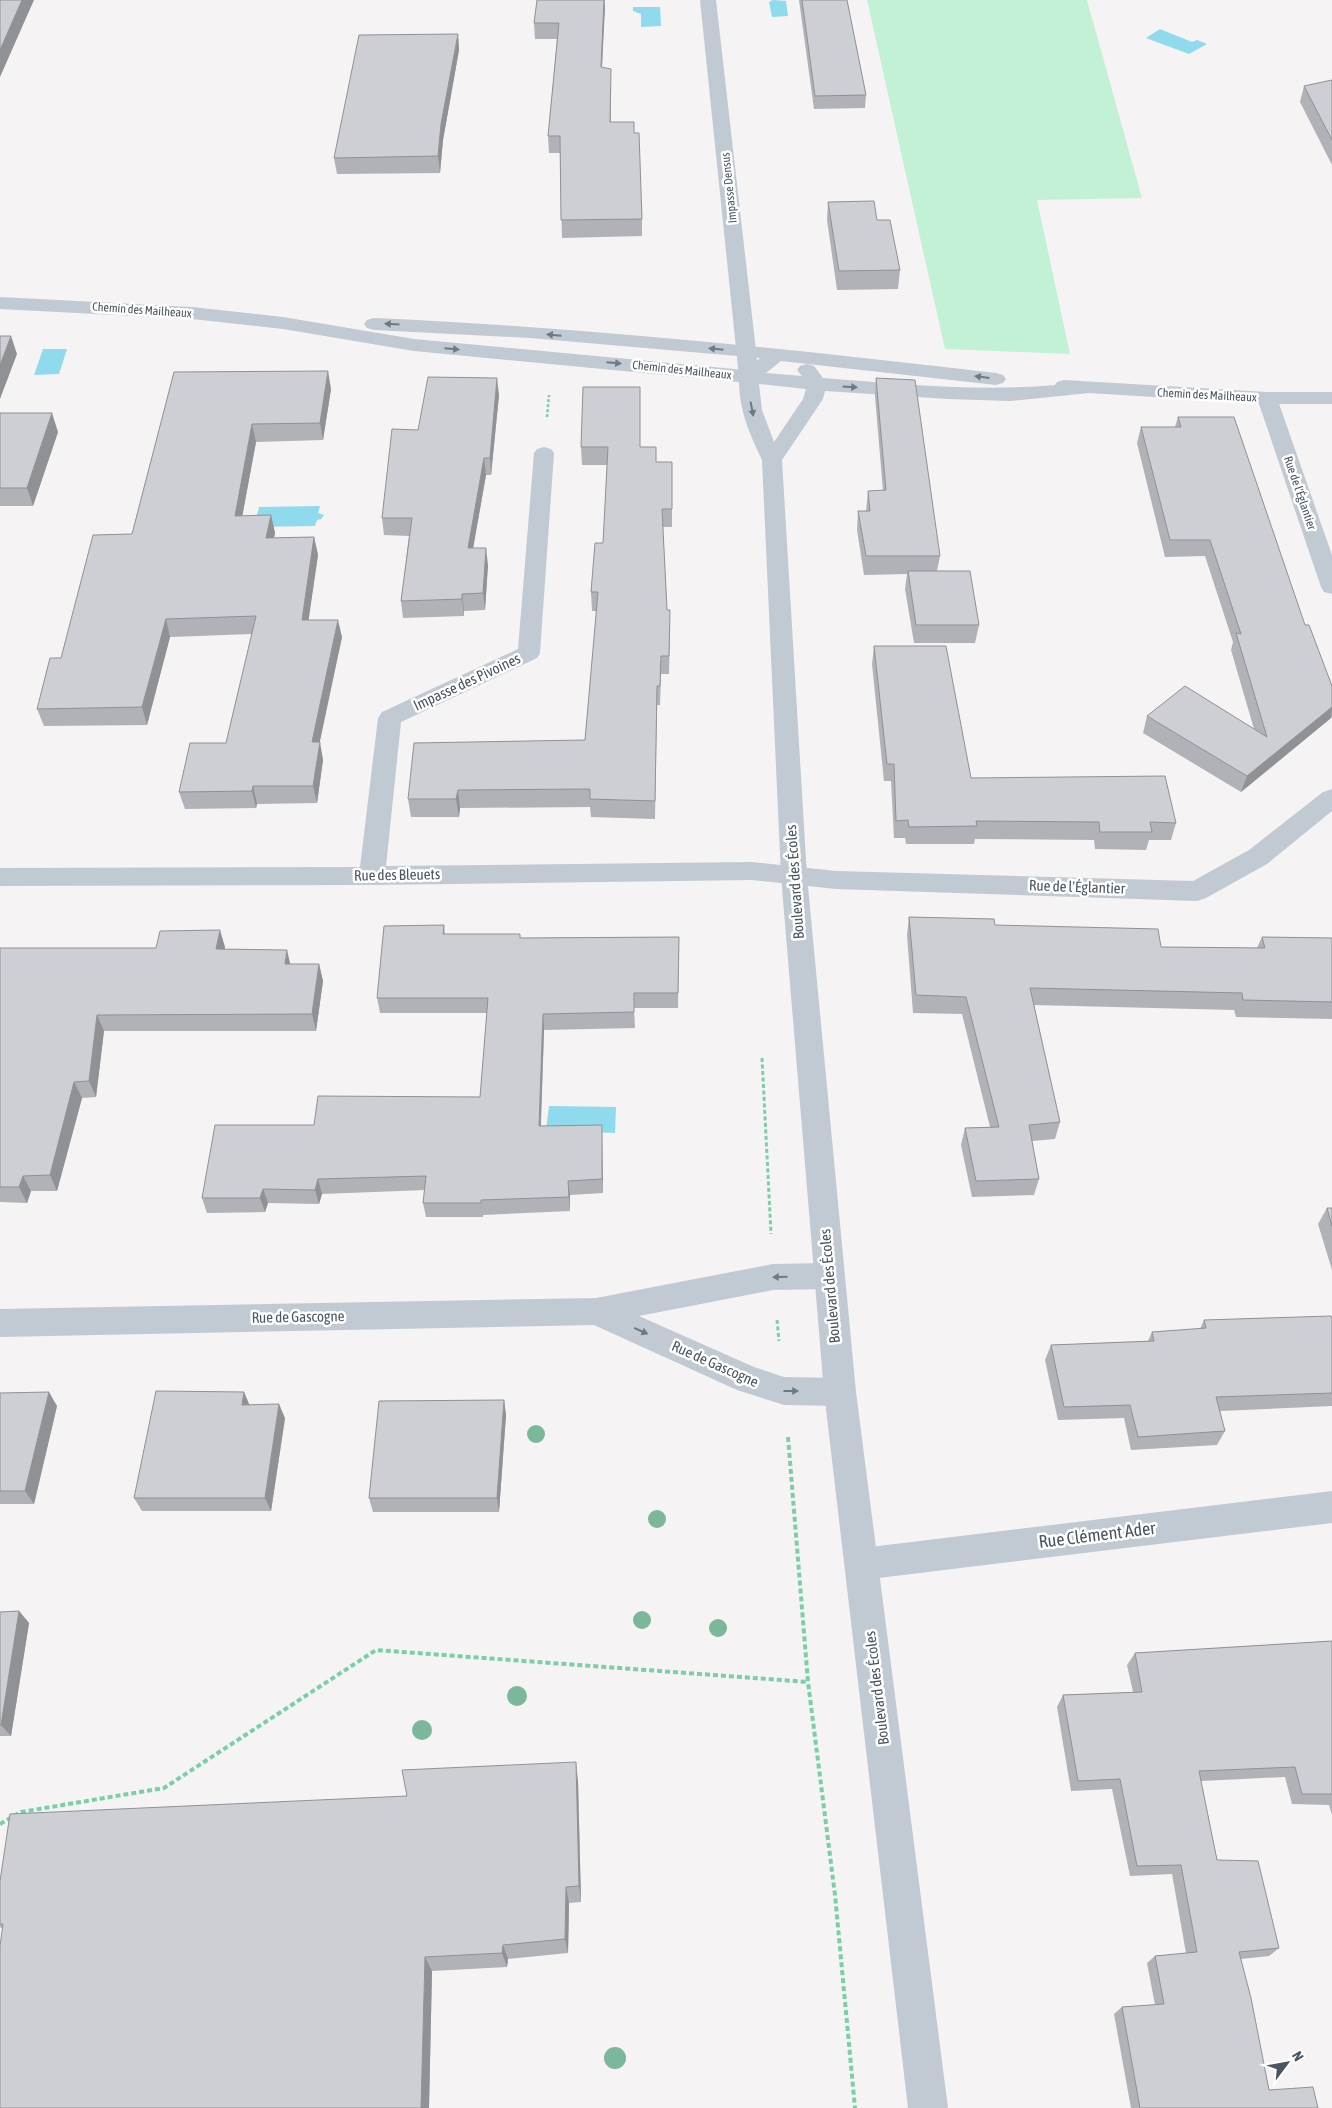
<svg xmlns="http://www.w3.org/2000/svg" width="1332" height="2108" viewBox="0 0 1332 2108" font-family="'Asap Condensed',sans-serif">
  <rect width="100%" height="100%" fill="#f5f3f3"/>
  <path fill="#c3f1d5" d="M867 0H1087L1142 198 1037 200 1070 354 945 349Z"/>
  <g fill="#90daee">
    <path d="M773 0 786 1 788 16 772 17 769 2Z"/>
    <path d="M633 7H660L661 26 641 27V14L633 11Z"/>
    <path d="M1160 29 1192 42 1197 40 1207 44 1189 54 1146 38Z"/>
    <path d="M43 349H67L59 374 34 375Z"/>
    <path d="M320 506 318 513 324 515 321 519 317 520 315 526 254 527 259 507Z"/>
    <path d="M549 1106 616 1107 615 1133 546 1130Z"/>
  </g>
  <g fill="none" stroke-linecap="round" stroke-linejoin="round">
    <path stroke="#7ad0a6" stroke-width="2.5" stroke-dasharray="3 2" stroke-linecap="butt" d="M547 417 549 395"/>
    <g stroke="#7ad0a6" stroke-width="3" stroke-dasharray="4 2.5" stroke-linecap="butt">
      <path d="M762 1058 771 1234"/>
      <path d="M777 1320 779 1341"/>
    </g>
    <g stroke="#7ad0a6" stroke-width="4" stroke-dasharray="5 3" stroke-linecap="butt">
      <path d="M788 1437 808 1682 835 1895 855 2108"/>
      <path d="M0 1824 21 1812 164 1788 376 1650 808 1682"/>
    </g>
    <g fill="#c1cad2" fill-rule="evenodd">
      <path d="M700 0H716L759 377 756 381 749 383 742 381 739 377Z"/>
      <path d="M1267 392 1274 394 1277 398 1332 555V594L1324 592 1321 587 1257 398 1260 394Z"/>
      <path d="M544 447 551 449 554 453 540 653 537 658 401 722 386 866 752 862 836 871 1193 881 1249 850 1323 792 1332 789V811L1267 864 1206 898 1197 901 836 889 752 880 372 885 0 886V868L360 867 378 718 382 712 518 649 534 453 537 449Z"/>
      <path d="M829 1263 840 1267 844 1276 840 1285 829 1289 773 1290 639 1316 754 1367 784 1377 840 1378 851 1382 856 1392 851 1402 840 1406 784 1405 737 1390 594 1325 0 1337V1309L596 1298 773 1264Z"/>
      <path d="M1332 1491V1523L862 1580 850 1575 845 1564 850 1553 862 1548Z"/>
    </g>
    <path fill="#c1cad2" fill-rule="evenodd" d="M0 297 192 307 283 317 414 339 745 370 760 358 530 338 374 330 367 328 364 324 367 320 374 318C582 327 789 349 996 373L1003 375 1006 379 1003 383 996 385 781 361 766 373 802 376 797 370 800 366 807 364 814 366 823 378C900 384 977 392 1055 385L1057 382 1064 380 1267 392H1332V404H1267L1089 393 1010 401 948 399 825 391 823 399 782 460 807 876 856 1392 948 2108H908L824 1392 781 876 762 460C750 435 739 410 739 382L414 351 283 329 192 319 0 309ZM759 384 806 389 803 399 774 442 762 410Z"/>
  </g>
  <g fill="#7bb799">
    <circle cx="536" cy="1434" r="9"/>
    <circle cx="657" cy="1519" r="9"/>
    <circle cx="642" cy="1620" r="9"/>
    <circle cx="718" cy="1628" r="9"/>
    <circle cx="517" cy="1696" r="10"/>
    <circle cx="422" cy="1730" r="10"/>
    <circle cx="615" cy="2058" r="11"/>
  </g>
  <g fill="#b0b2b7">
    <path d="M537 0H605L602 68 611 85V122L634 133 642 219V236L562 238 560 153H549L548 136 557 39H535L534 23Z"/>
    <path d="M799 0H847L866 95 865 108 814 109Z"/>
    <path d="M458 34 459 50 443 140 440 173 337 174 334 158Z"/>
    <path d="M1332 80V165L1300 102 1304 86Z"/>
    <path d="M828 202 877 220 900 270 898 289 837 290 827 220Z"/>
    <path d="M174 372 331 389 323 440 256 442 242 516 271 515 275 533 274 538 314 537 318 555 308 620 342 637 319 742 323 760 317 803 257 804 256 808 185 809 179 792 226 743 252 634 170 637 147 725 44 726 37 709 61 658 132 534Z"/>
    <path d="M876 378 940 556 937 571 979 625 975 643H914L905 589 907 574 864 575 857 530 858 511H866L868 491H883L875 396Z"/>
    <path d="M499 395 491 475H486L473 548 488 565 485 610 464 611V616L403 618 401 601 409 536 384 535 382 518 418 430Z"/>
    <path d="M0 413 58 432 33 506H0Z"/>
    <path d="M1178 417 1305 625 1332 686V717L1331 718 1241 792 1143 733 1147 716 1254 729 1231 650 1233 642 1205 556 1165 557 1137 443 1141 427H1175Z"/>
    <path d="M581 447H656V462H672V527H663L667 610 670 629 669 674H661L660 705H657L655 819 591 817 590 807 460 808 459 817H411L408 799 585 740 597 611H592L591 592 603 543 607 465H582Z"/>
    <path d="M874 646 971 778 1176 823 1171 840H1149L1146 850 1095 849 1094 840 975 839 974 844H906L905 838H894L891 781H884L872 664Z"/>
    <path d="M909 917 995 925 1161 947 1257 948 1262 937 1332 938V1019L1236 1017 1234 1010 1034 1005 1060 1122 1055 1139 1032 1141 1039 1179 1034 1195 972 1197 961 1145 965 1128 990 1127 962 1014 913 1013 907 935Z"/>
    <path d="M444 925 445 934 520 938 679 937 678 1008H634L635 1028 544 1030 541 1126 602 1125 603 1193 570 1195V1211L483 1215V1217H426L423 1203 425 1190 322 1194 319 1204 268 1203 265 1212 207 1213 202 1198 314 1125 480 1097 487 1013H380L377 998Z"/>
    <path d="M225 947V950L291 964H319L323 981 316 1031H104L96 1097 82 1098 57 1191H31L27 1203 0 1202V948H156Z"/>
    <path d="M1327 1208H1332V1270L1318 1224Z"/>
    <path d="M1332 1319V1406L1220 1411 1225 1431 1217 1445 1131 1450 1124 1418 1058 1420 1045 1360 1051 1345 1148 1341 1152 1332 1200 1329 1204 1320Z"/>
    <path d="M0 1393 57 1406 34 1504H0Z"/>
    <path d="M504 1400 506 1415 499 1512H373L369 1498Z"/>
    <path d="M285 1418 271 1511H142L134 1498Z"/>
    <path d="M19 1611 29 1623 11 1736H0V1612Z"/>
    <path d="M1332 1641V1815L1329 1805 1292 1804 1285 1777 1201 1781 1217 1860 1279 1948 1269 1956 1241 1959 1269 2090 1318 2108H1131L1114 2014 1122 2007 1155 2005 1147 1963 1155 1956 1186 1953 1172 1874 1130 1876 1112 1789 1071 1791 1057 1707 1063 1695 1133 1692 1127 1665 1135 1653Z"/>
    <path d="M578 1781 581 1902 569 1903 568 1953 508 1959 507 1967 432 1971 429 2108H0L3 1929 0 1927V1881L407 1796Z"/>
  </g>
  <g fill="#909195">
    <path d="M22 0H34L0 77V50Z"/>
    <path d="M604 0 605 8 601 84V67Z"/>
    <path d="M458 34 459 50 443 140 440 173 438 156 441 124Z"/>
    <path d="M11 336 17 354 0 399V365Z"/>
    <path d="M328 371 331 389 323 440 320 423Z"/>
    <path d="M497 378 499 395 491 475 490 458Z"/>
    <path d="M52 413 58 432 33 506 27 488Z"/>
    <path d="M252 424 256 442 239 534 235 516Z"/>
    <path d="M484 458 486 475 470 566 468 548Z"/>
    <path d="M271 515 275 533 270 556 266 538Z"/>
    <path d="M314 537 318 555 306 638 302 620Z"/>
    <path d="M486 548 488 565 485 610 483 593Z"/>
    <path d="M462 594 464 611V616L462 599Z"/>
    <path d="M166 619 170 637 147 725 142 707Z"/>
    <path d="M338 620 342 637 316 760 312 742Z"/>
    <path d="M1332 707 1331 718 1241 792 1247 776Z"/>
    <path d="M320 742 323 760 317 803 313 786Z"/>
    <path d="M253 786 257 804 256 808 252 791Z"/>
    <path d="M458 790 460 808 459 817 456 799Z"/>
    <path d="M220 930 225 947 222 966 216 949Z"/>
    <path d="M287 950 291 967 285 964Z"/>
    <path d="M319 964 323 981 316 1031 312 1014Z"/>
    <path d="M543 1014 544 1030 540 1141 539 1126Z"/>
    <path d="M97 1015 104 1031 96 1097 89 1081Z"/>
    <path d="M74 1082 82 1098 57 1191 50 1175Z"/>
    <path d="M602 1125V1140L603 1193 602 1179Z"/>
    <path d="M23 1176 31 1191 27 1203 19 1187Z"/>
    <path d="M318 1179 322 1194 319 1204 315 1190Z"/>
    <path d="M568 1181 570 1195V1211L569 1197Z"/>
    <path d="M263 1189 268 1203 265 1212 260 1198Z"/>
    <path d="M49 1392 57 1406 34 1504 25 1491Z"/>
    <path d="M244 1392 250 1406 242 1405Z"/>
    <path d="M504 1400 506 1415 499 1512 497 1498Z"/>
    <path d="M279 1404 285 1418 271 1511 265 1498Z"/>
    <path d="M19 1611 29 1623 11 1736 1 1725Z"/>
    <path d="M576 1762 578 1781 581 1902 579 1886Z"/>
    <path d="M566 1887 569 1903 568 1953 565 1939Z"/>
    <path d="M503 1945 508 1959 507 1967 502 1953Z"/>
    <path d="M425 1957 432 1971 429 2108H421Z"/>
  </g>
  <g fill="#cdcfd5" stroke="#909195">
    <path d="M0 0H22L0 50Z"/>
    <path d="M537 0H604L601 67 611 69 610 122H634V133H639L642 219 561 220 560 136H548L559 23H534Z"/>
    <path d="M802 0H847L866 95 815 96Z"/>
    <path d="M458 34 441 124 438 156 334 158 359 35Z"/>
    <path d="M1332 80V140L1304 86Z"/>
    <path d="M874 201 877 220H890L900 270 839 271 828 202Z"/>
    <path d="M0 336H11L0 365Z"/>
    <path d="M328 371 320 423 252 424 235 516 271 515 266 538 314 537 302 620H338L312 742H320L313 786H253L252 791 179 792 190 743H226L256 616 166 619 142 707 37 709 50 658H61L93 535 132 534 174 372Z"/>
    <path d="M428 377 497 378 490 458H484L468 548H486L483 593 462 594V599L401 601 412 518H382L392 429 418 430Z"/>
    <path d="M876 378 915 380 940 556H866L858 511H870L868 491 886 490Z"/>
    <path d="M583 387H640V447H656V462H672V509H662L667 610H670L669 656H661L660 686H657L655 801 590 799V789L458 790 456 799H408L414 743 585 740 598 592H591L595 543H603L608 447H581Z"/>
    <path d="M0 413H52L27 488H0Z"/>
    <path d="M1178 417H1234L1305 625H1309L1332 686V707L1247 776 1147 716 1185 686 1267 737 1236 633 1241 634 1210 540H1170L1141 427H1181Z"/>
    <path d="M908 571H970L979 625H916Z"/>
    <path d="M874 646H946L971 778 1165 776 1176 823 1150 822 1152 832H1100L1099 822 976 821 977 826 909 827 908 820 896 821 894 764H887Z"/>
    <path d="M909 917 994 919 995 925 1158 929 1161 947 1265 948 1262 937 1332 938V1002L1243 1000 1242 993 1030 988 1060 1122 1029 1125 1039 1179 976 1181 965 1128 999 1127 966 997 916 995Z"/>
    <path d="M444 925 443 934H520V938L679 937 678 993H634V1012L543 1014 539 1126 602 1125V1179L568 1181 569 1197 481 1200V1203H423L426 1176 318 1179 315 1190 263 1189 260 1198H202L215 1125H314L318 1096 480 1097 488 998H377L384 926Z"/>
    <path d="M220 930 216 949 287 950 285 964H319L312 1014 97 1015 89 1081 74 1082 50 1175 23 1176 19 1187H0V948H156L160 931Z"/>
    <path d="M1327 1208H1332V1226Z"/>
    <path d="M1331 1316 1332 1319V1393L1216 1397 1225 1431 1138 1437 1130 1405 1064 1407 1051 1345 1154 1341 1152 1332 1206 1328 1204 1320Z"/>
    <path d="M156 1391 244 1392 242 1405 279 1404 265 1498H134Z"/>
    <path d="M49 1392 25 1491H0V1393Z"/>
    <path d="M504 1400 497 1498H369L379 1401Z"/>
    <path d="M19 1611 1 1725H0V1612Z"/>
    <path d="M1332 1641V1794H1302L1295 1767 1199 1771 1217 1860 1258 1861 1279 1948 1239 1952 1251 1998 1269 2090 1313 2087 1318 2108H1140L1122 2007 1164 2004 1155 1956 1197 1952 1181 1865 1137 1866 1120 1779 1078 1781 1063 1695 1142 1692 1135 1653Z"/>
    <path d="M576 1762 579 1886 566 1887 565 1939 503 1945 502 1953 425 1957 421 2108H0V1946L3 1924H0V1881L10 1814 407 1796 402 1770Z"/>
  </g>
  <defs><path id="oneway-solid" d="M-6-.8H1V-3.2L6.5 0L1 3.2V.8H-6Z" transform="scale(1.25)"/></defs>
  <g fill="#6e7983">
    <use href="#oneway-solid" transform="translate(392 324) rotate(-177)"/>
    <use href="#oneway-solid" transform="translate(554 335) rotate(-175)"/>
    <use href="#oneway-solid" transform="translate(452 349) rotate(5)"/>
    <use href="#oneway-solid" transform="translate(716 349) rotate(-174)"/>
    <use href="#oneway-solid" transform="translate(614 363) rotate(5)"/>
    <use href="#oneway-solid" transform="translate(982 377) rotate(-173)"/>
    <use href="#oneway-solid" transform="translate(850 387) rotate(4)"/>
    <use href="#oneway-solid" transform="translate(752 409) rotate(79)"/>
    <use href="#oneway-solid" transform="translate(780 1277) rotate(179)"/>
    <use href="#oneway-solid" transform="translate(641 1331) rotate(24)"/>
    <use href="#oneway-solid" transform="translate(791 1391)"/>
  </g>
  <g text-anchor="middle" stroke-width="5" stroke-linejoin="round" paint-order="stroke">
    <g font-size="12" fill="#4a5661" stroke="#fff">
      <text transform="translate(729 188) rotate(-96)" y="4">Impasse Densus</text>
      <text transform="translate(142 310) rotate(4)" y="4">Chemin des Mailheaux</text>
      <text transform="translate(682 370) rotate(6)" y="4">Chemin des Mailheaux</text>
      <text transform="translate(1207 395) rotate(3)" y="4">Chemin des Mailheaux</text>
      <text transform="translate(1300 493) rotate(71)" y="4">Rue de l'Églantier</text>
    </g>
    <g font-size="15" fill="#4a5661" stroke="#fff">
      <text transform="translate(467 682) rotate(-25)" y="5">Impasse des Pivoines</text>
      <text transform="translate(397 875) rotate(-1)" y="5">Rue des Bleuets</text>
      <text transform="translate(795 882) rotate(-94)" y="5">Boulevard des Écoles</text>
      <text transform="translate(1077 887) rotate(2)" y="5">Rue de l'Églantier</text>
      <text transform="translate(830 1286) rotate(-95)" y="5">Boulevard des Écoles</text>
      <text transform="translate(298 1317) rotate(-1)" y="5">Rue de Gascogne</text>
      <text transform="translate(715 1364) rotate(24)" y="5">Rue de Gascogne</text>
      <text transform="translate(877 1688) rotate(-97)" y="5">Boulevard des Écoles</text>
    </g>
    <g font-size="18" fill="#4a5661" stroke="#fff">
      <text transform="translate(1097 1535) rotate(-7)" y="6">Rue Clément Ader</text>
    </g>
  </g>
  <g transform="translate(1287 2063) rotate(58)" stroke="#ffffff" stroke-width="4" paint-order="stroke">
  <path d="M0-4L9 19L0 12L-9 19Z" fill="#4a5661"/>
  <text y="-8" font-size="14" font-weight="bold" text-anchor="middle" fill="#4a5661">N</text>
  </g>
</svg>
